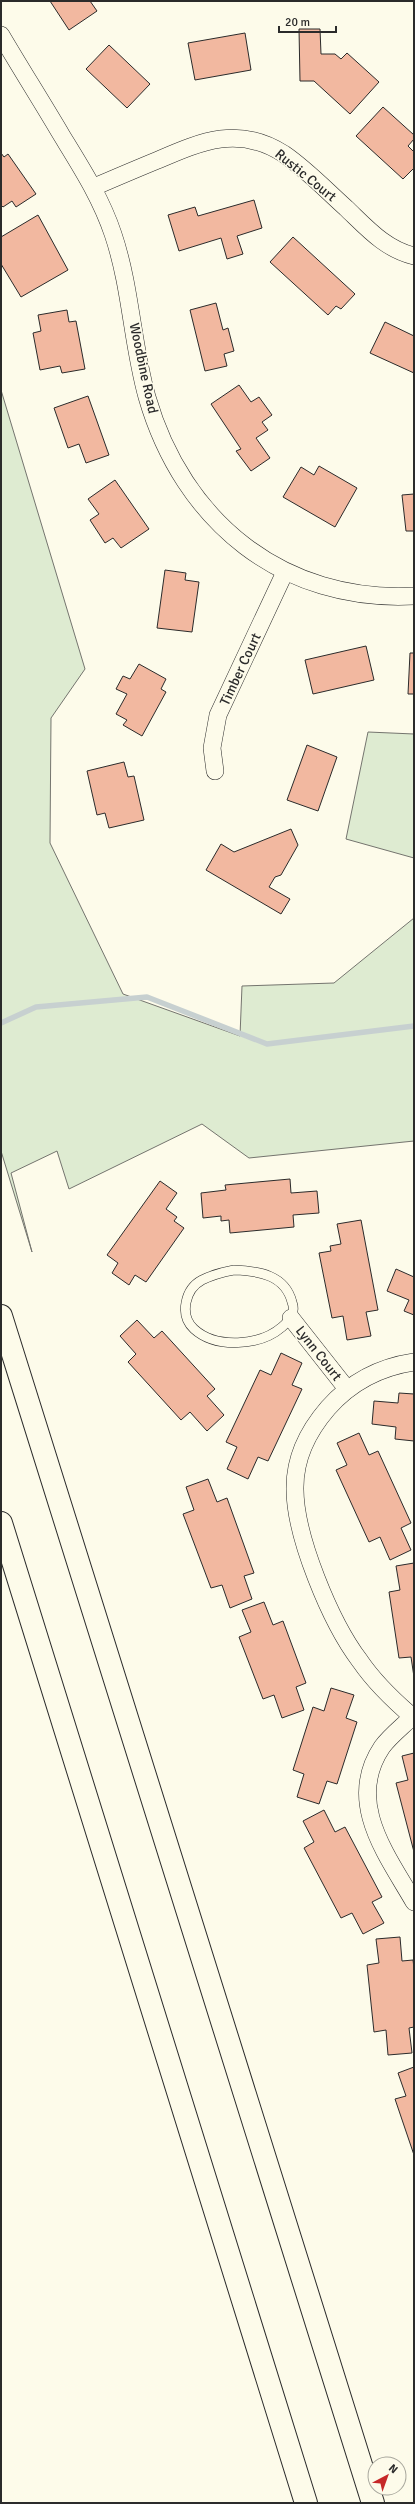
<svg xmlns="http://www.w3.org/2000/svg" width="415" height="2504" viewBox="0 0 415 2504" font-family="Signika,sans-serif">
  <rect width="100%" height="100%" fill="#fdfbea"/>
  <g fill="#deebd1" stroke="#74746e">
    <path d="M1 390 85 669 51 718 50 843 123 994 240 1036 242 986 334 983 414 918V1141L249 1158 202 1124 69 1189 57 1151 11 1173 32 1252 1 1151Z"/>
    <path d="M368 732 414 734V858L346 839Z"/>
  </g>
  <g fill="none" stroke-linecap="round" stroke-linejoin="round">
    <path stroke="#c7d0d0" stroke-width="5.5" d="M1 1023 36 1007 147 997 267 1044 414 1026"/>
  </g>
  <g fill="#f2b8a0" stroke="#2b2b2b">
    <path d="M50 1H90L97 11 69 30Z"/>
    <path d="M299 29H320L321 54H335L341 59 347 53 379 82 350 114 314 81H300Z"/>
    <path d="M245 33 251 70 195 80 188 43Z"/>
    <path d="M109 45 150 84 127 108 86 69Z"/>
    <path d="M383 107 414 135V139L408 146 414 152V168L403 179 356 136Z"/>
    <path d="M1 153 4 157 8 154 36 194 16 207 12 201 3 207 1 205Z"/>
    <path d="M254 200 262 228 237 236 243 254 227 259 221 238 179 251 168 215 195 207 198 216Z"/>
    <path d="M38 215 68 270 21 297 1 264V237Z"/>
    <path d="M293 237 355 294 341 309 336 306 328 315 270 262Z"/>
    <path d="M216 303 223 330 228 328 234 351 224 354 227 366 205 371 190 310Z"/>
    <path d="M67 310 69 322 76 321 85 369 62 373 60 366 40 370 33 333 41 331 38 315Z"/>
    <path d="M385 322 414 336V373L370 353Z"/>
    <path d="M239 385 251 402 259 397 272 415 262 422 268 430 256 438 270 458 251 471 236 451 241 449 211 404Z"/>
    <path d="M88 396 109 455 86 463 79 444 68 448 54 408Z"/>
    <path d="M319 466 357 488 335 527 283 497 301 467 314 475Z"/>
    <path d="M115 480 149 529 121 548 113 538 105 543 90 520 99 514 88 499Z"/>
    <path d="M414 494V531H406L402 495Z"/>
    <path d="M165 570 186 573 185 580 199 582 192 632 157 628Z"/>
    <path d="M366 646 374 680 313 694 305 660Z"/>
    <path d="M410 653H414V694H408Z"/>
    <path d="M139 664 166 679 161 689 166 692 142 736 123 725 127 720 116 714 127 694 116 689 123 676 130 679Z"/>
    <path d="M307 745 337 757 318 811 287 800Z"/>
    <path d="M124 762 128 777 134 776 144 820 109 828 105 813 97 815 87 771Z"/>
    <path d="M291 829 298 845 281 875 275 877 269 887 290 899 281 914 206 870 221 844 234 852Z"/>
    <path d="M290 1179 291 1193 317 1191 319 1213 293 1215 294 1227 230 1233 229 1220 221 1221V1216L203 1218 201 1193 226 1190 225 1185Z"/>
    <path d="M160 1181 177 1193 166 1209 177 1217 174 1221 184 1228 146 1282 135 1275 129 1285 112 1273 118 1263 107 1255Z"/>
    <path d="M361 1220 378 1310 366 1312 371 1336 347 1340 343 1316 332 1318 319 1253 331 1251 330 1246 341 1244 337 1224Z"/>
    <path d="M396 1269 414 1277V1315L404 1311 409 1300 387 1291Z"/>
    <path d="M137 1320 154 1338 162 1331 215 1389 207 1396 224 1415 207 1431 190 1412 181 1420 128 1362 136 1354 120 1336Z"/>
    <path d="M281 1353 302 1363 292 1385 302 1389 268 1461 258 1457 248 1479 227 1469 237 1447 226 1442 260 1370 271 1375Z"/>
    <path d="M399 1393 414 1394V1441L395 1439 396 1427 372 1424 374 1401 398 1403Z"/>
    <path d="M359 1433 369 1455 378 1451 411 1523 401 1528 411 1550 390 1560 380 1537 369 1542 336 1470 347 1465 337 1443Z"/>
    <path d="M208 1479 217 1502 227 1498 254 1573 244 1576 252 1599 230 1608 222 1585 211 1588 183 1514 194 1510 186 1487Z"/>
    <path d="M414 1563V1677L411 1657 399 1658 389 1592 400 1590 396 1566Z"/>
    <path d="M264 1602 273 1625 283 1621 306 1683 296 1687 304 1710 282 1718 274 1695 263 1699 239 1637 251 1632 242 1610Z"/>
    <path d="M331 1688 354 1695 346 1718 357 1722 337 1784 327 1781 319 1804 297 1797 304 1774 293 1770 313 1707 324 1711Z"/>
    <path d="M414 1753V1852L396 1783 408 1780 402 1756Z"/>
    <path d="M324 1810 335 1832 345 1827 382 1897 372 1902 384 1923 363 1934 352 1913 341 1918 304 1848 314 1842 303 1821Z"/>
    <path d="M400 1937 402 1961 413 1960 414 1968V2027L409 2028 412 2053 388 2055 386 2030 374 2032 367 1965 379 1963 376 1939Z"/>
    <path d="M414 2067V2155L395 2099 406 2096 398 2073Z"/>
  </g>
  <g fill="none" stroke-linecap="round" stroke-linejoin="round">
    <g stroke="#2b2b2b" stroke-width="10">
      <path id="lane" d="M234 1270C259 1271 285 1275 292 1302 296 1313 290 1320 282 1327 260 1346 216 1349 194 1329 179 1315 185 1289 202 1280 212 1275 223 1272 234 1270Z"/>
    </g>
    <g stroke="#2b2b2b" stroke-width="18">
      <g id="street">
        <path d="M1 35C21 69 42 102 62 136 81 167 101 198 113 234 131 287 132 344 147 397 183 522 283 603 414 596"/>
        <path d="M94 187C115 178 136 169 158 160 202 141 239 125 284 154 306 169 326 190 346 208 367 228 385 249 414 256"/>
        <path d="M215 771 212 748 218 715 285 572"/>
        <path d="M291 1318 347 1389"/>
        <path d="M414 1362C380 1367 351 1382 328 1408 309 1430 295 1457 295 1487 294 1535 331 1623 360 1661 375 1683 394 1701 414 1718"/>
        <path d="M412 1717C403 1726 390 1736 382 1747 345 1802 387 1855 414 1902"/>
      </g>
    </g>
    <g stroke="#2b2b2b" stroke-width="24">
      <g id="highway">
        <path d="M1 1316 373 2503"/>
        <path d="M1 1523 306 2503"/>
      </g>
    </g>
    <use href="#lane" stroke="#fdfbea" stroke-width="9"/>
    <use href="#street" stroke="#fdfbea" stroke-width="17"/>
    <use href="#highway" stroke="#fdfbea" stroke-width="22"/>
  </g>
  <g text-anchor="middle" stroke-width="3" stroke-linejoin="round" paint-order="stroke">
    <g font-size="14" fill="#2b2b2b" stroke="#fdfbea">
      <text transform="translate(306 175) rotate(39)" y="5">Rustic Court</text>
      <text transform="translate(144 368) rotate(78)" y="5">Woodbine Road</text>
      <text transform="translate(240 669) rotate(-65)" y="5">Timber Court</text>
      <text transform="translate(319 1353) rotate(52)" y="5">Lynn Court</text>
    </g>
  </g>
  <rect width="415" height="2504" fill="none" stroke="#2b2b2b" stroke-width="4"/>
  <g transform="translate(387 2476) rotate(41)"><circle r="19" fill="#fdfbea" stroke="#a9a89e"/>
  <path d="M0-3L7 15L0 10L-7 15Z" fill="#c62828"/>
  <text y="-6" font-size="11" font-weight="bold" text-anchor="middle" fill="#2b2b2b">N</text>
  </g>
  <path d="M279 26v6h57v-6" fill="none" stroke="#2b2b2b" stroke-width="2"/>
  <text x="285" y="26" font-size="12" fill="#2b2b2b" stroke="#fdfbea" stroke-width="3" paint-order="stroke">20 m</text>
</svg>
